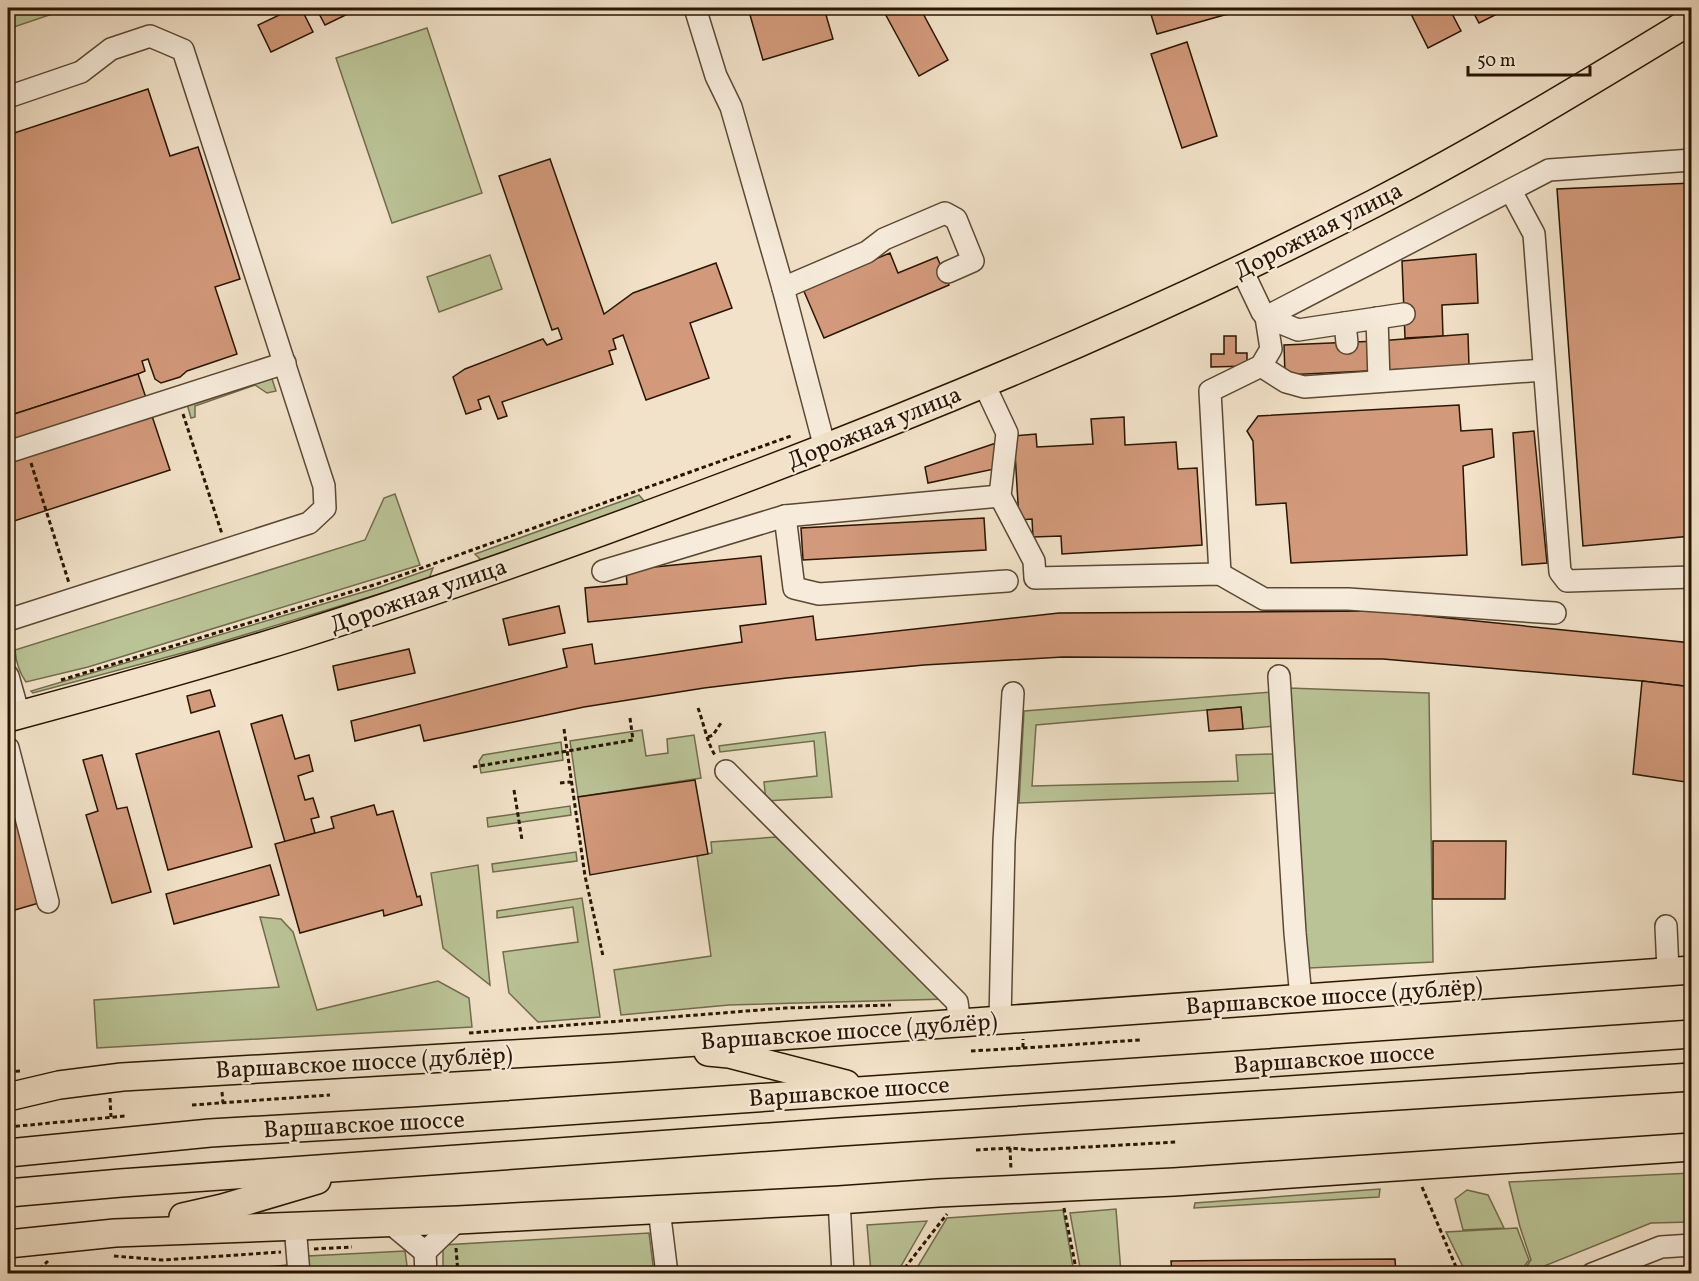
<svg xmlns="http://www.w3.org/2000/svg" width="1699" height="1281" viewBox="0 0 1699 1281" font-family="Vollkorn,serif">
  <rect width="100%" height="100%" fill="#f2e2c9"/>
  <filter id="stains"><feTurbulence type="fractalNoise" baseFrequency=".00333" numOctaves="4"/><feColorMatrix values="0 0 0 0 .2 0 0 0 0 .09 0 0 0 0 .02 0 0 0 .5 -.17"/></filter>
  <radialGradient id="worn" r=".72"><stop offset=".6" stop-color="#630" stop-opacity="0"/><stop offset="1" stop-color="#630" stop-opacity=".3"/></radialGradient>
  <g fill="#bac396" stroke="#726c4c" stroke-width="1.5">
    <path d="M8 8H70L8 29Z"/>
    <path d="M427 28 482 193 392 223 336 58Z"/>
    <path d="M490 255 502 289 439 312 427 277Z"/>
    <path d="M267 375 272 379 276 391 267 393 255 385 195 406V417L191 418 186 400Z"/>
    <path d="M395 494 420 565 88 667 26 682C19 672 16 663 15 650L365 540 384 498Z"/>
    <path d="M639 495 645 502 482 561 475 554Z"/>
    <path d="M433 568 429 579 201 648 33 693 31 691 380 587Z"/>
    <path d="M1288 688 1429 693 1433 962 1309 968 1300 898Z"/>
    <path d="M1272 692 1274 726 1243 729 1241 707 1036 725 1032 786 1238 781 1236 755 1275 754 1277 793 1019 803 1024 711Z"/>
    <path d="M642 730 646 756 668 753 667 739 694 735 701 778 578 797 570 741Z"/>
    <path d="M825 732 832 797 766 801 764 782 817 776 814 741 720 752 719 746Z"/>
    <path d="M561 742 563 760 481 773 479 761 483 755Z"/>
    <path d="M570 806 571 815 488 827 487 818Z"/>
    <path d="M776 837 947 999 729 1005 621 1015 614 970 711 956 697 856 712 853 711 842Z"/>
    <path d="M576 852 577 861 493 872 492 864Z"/>
    <path d="M478 865 490 985 443 948 431 873Z"/>
    <path d="M582 898 600 1017 538 1022 509 993 503 952 578 942 573 907 497 918V911Z"/>
    <path d="M260 917 281 919 293 932 317 1010 438 981 469 998 472 1027 97 1048 94 1000 279 987Z"/>
    <path d="M1691 1173V1222L1651 1223 1527 1273H1522L1531 1260 1520 1227 1509 1182Z"/>
    <path d="M1380 1189 1379 1197 1194 1208 1195 1203Z"/>
    <path d="M1467 1190 1488 1195 1504 1228 1463 1230 1455 1199Z"/>
    <path d="M1116 1209 1121 1273H1081L1070 1213Z"/>
    <path d="M1063 1210 1074 1273 927 1274 915 1271 947 1218Z"/>
    <path d="M927 1221 897 1273H871L867 1225Z"/>
    <path d="M1517 1228 1529 1260 1519 1273H1466L1446 1232Z"/>
    <path d="M649 1233 654 1273H443V1245Z"/>
    <path d="M405 1251 408 1273H310L308 1256Z"/>
  </g>
  <g fill="#d2997a" stroke="#291501" stroke-width="1.5">
    <path d="M294 8H301L313 32 271 52 258 25Z"/>
    <path d="M316 8H360L325 25Z"/>
    <path d="M748 8H824L833 39 763 60Z"/>
    <path d="M882 8H920L948 60 919 76Z"/>
    <path d="M1149 8H1249L1157 34Z"/>
    <path d="M1408 8H1449L1461 31 1428 48Z"/>
    <path d="M1471 8H1509L1479 23Z"/>
    <path d="M1187 42 1217 136 1182 148 1151 54Z"/>
    <path d="M148 89 170 156 198 147 240 279 215 287 237 354 187 371 180 377 161 383 155 379 148 359 142 361 145 371 138 374 8 416V135Z"/>
    <path d="M550 159 604 314 633 293 716 263 732 308 690 323 709 378 646 400 623 335 613 339 616 349 609 351 613 364 502 402 507 416 498 419 489 396 478 400 481 409 466 414 453 377 465 369 543 339 547 345 562 339 558 328 552 330 499 176Z"/>
    <path d="M1692 183V536L1583 546 1557 189Z"/>
    <path d="M890 253 898 273 937 257 949 285 824 338 803 289Z"/>
    <path d="M1476 254 1478 303 1442 305 1443 336 1405 338 1402 261Z"/>
    <path d="M1468 334 1469 366 1285 375 1284 345 1378 341Z"/>
    <path d="M1224 336H1236V353H1247V366L1211 367V354H1224Z"/>
    <path d="M138 374 170 470 8 523V416Z"/>
    <path d="M1459 405 1461 431 1492 429 1494 457 1463 466 1467 555 1291 563 1286 503 1256 505 1253 441 1247 431 1258 416Z"/>
    <path d="M1124 417 1125 445 1176 442 1178 469 1197 468 1202 545 1062 554 1061 536 1033 537 1032 519 1019 520 1014 436 1036 434 1037 447 1093 444 1091 419Z"/>
    <path d="M1534 431 1547 563 1522 565 1513 433Z"/>
    <path d="M996 443 999 468 928 483 925 467Z"/>
    <path d="M984 518 986 550 803 560 801 528Z"/>
    <path d="M761 556 766 604 588 622 585 588 627 584 626 570Z"/>
    <path d="M559 606 565 633 509 645 503 619Z"/>
    <path d="M1378 611 1692 643V687L1642 681 1383 659 1063 657 924 665 787 678 704 688 584 707 424 741 420 725 355 741 351 721 567 667 563 649 592 644 595 664 742 642 740 626 813 616 816 640 1059 613Z"/>
    <path d="M409 649 415 673 338 690 333 666Z"/>
    <path d="M1642 681 1692 687V783L1633 774Z"/>
    <path d="M210 690 215 706 191 713 187 696Z"/>
    <path d="M1241 707 1243 729 1209 731 1207 710Z"/>
    <path d="M282 715 295 759 309 755 313 771 298 776 305 800 313 798 319 817 311 819 315 833 285 842 251 724Z"/>
    <path d="M219 731 252 847 168 870 136 754Z"/>
    <path d="M102 755 117 809 127 807 151 892 112 903 86 815 98 811 83 760Z"/>
    <path d="M695 780 708 854 590 875 578 797Z"/>
    <path d="M8 790H10L39 903 8 912Z"/>
    <path d="M374 805 377 815 393 811 417 897 420 896 422 905 384 916 383 910 300 933 275 844 334 828 331 817Z"/>
    <path d="M1433 841H1506L1505 899H1433Z"/>
    <path d="M270 865 279 895 174 924 166 894Z"/>
    <path d="M1395 1259 1396 1274H1172L1171 1261Z"/>
    <path d="M289 1265V1274H181Z"/>
  </g>
  <g fill="none" stroke-linecap="round" stroke-linejoin="round">
    <g stroke="#5b4833" stroke-width="24">
      <g id="minor">
        <path d="M695 8 716 76 731 107 783 288 825 448"/>
        <path d="M8 97 81 72 111 49 150 36 183 50 324 486 325 508 309 523 8 620"/>
        <path d="M1511 191 1534 234 1560 572 1567 581 1692 577"/>
        <path d="M1242 270 1262 312 1266 317 1549 170 1692 160"/>
        <path d="M783 288 867 252 884 239 945 213 956 219 973 261 948 272"/>
        <path d="M1266 317 1298 330 1404 314"/>
        <path d="M1377 318 1379 381"/>
        <path d="M1345 323 1347 343"/>
        <path d="M1261 366 1286 382 1304 387 1544 370"/>
        <path d="M984 384 1007 433 1000 496 1034 561 1035 578 1220 574 1264 599H1348L1555 613"/>
        <path d="M8 452 285 363"/>
        <path d="M785 516 794 588 819 594 1007 581"/>
        <path d="M603 571 785 516 1000 496"/>
        <path d="M1220 574 1210 391 1261 366 1271 349 1266 317"/>
        <path d="M8 676 19 715"/>
        <path d="M1279 676 1295 933 1301 998"/>
        <path d="M8 748 48 902"/>
        <path d="M726 771 957 1002 960 1024"/>
        <path d="M1666 926 1668 971"/>
        <path d="M1000 1020 1004 842 1013 693"/>
        <path d="M839 1200 843 1274"/>
        <path d="M659 1209 667 1274"/>
        <path d="M389 1222 425 1252 426 1274"/>
        <path d="M295 1225 299 1274"/>
        <path d="M425 1252 458 1220"/>
        <path d="M1592 1274 1661 1247 1692 1245"/>
      </g>
    </g>
    <g stroke="#291501" stroke-width="30">
      <g id="major">
        <path d="M8 718C105 692 203 665 299 635 445 589 590 537 733 483 951 401 1166 310 1373 204 1482 148 1587 84 1692 20"/>
        <path d="M708 1052 729 1054 846 1084"/>
        <path d="M8 1097 59 1085 122 1077 614 1048 1692 970"/>
        <path d="M8 1153 210 1133 418 1121 1692 1034"/>
        <path d="M8 1193 121 1183 839 1132 1692 1077"/>
        <path d="M183 1217 223 1208 317 1180"/>
        <path d="M8 1244 115 1233 458 1220 839 1200 938 1193 1174 1182 1692 1147"/>
      </g>
    </g>
    <g stroke="#291501" stroke-width="3" stroke-dasharray="4.5 3" stroke-linecap="butt">
      <path d="M183 414 222 534"/>
      <path d="M31 463 69 583"/>
      <path d="M61 680 377 584 791 436"/>
      <path d="M698 708C704 724 707 743 716 757"/>
      <path d="M564 729 585 876 603 956"/>
      <path d="M708 737 713 735 721 723"/>
      <path d="M473 767 633 740 630 718"/>
      <path d="M560 783 571 782"/>
      <path d="M514 790 522 840"/>
      <path d="M469 1033 785 1008 891 1005"/>
      <path d="M1023 1048 1140 1040"/>
      <path d="M971 1051 1023 1048V1039"/>
      <path d="M8 1072 20 1071"/>
      <path d="M222 1092 223 1103"/>
      <path d="M110 1098 111 1117"/>
      <path d="M192 1105 330 1095"/>
      <path d="M8 1127 125 1116"/>
      <path d="M1010 1148 1011 1170"/>
      <path d="M976 1150 1010 1148 1032 1150 1177 1142"/>
      <path d="M1422 1187 1459 1274"/>
      <path d="M1064 1208 1077 1274"/>
      <path d="M456 1248 458 1274"/>
      <path d="M314 1249 352 1247"/>
      <path d="M114 1256 162 1260 281 1252"/>
      <path d="M34 1274 48 1261"/>
      <path d="M900 1274 947 1214"/>
    </g>
    <use href="#minor" stroke="#f7ecdc" stroke-width="21"/>
    <use href="#major" stroke="#f2e2c9" stroke-width="27"/>
  </g>
  <g text-anchor="middle" stroke-width="4.5" stroke-linejoin="round" paint-order="stroke">
    <g font-size="24" fill="#291501" stroke="#f7ecdc">
      <text transform="translate(1318 230) rotate(-27)" y="8">Дорожная улица</text>
      <text transform="translate(874 427) rotate(-22)" y="8">Дорожная улица</text>
      <text transform="translate(418 595) rotate(-19)" y="8">Дорожная улица</text>
      <text transform="translate(1334 996) rotate(-4)" y="8">Варшавское шоссе (дублёр)</text>
      <text transform="translate(849 1031) rotate(-4)" y="8">Варшавское шоссе (дублёр)</text>
      <text transform="translate(1334 1058) rotate(-4)" y="8">Варшавское шоссе</text>
      <text transform="translate(364 1062) rotate(-3)" y="8">Варшавское шоссе (дублёр)</text>
      <text transform="translate(849 1091) rotate(-4)" y="8">Варшавское шоссе</text>
      <text transform="translate(364 1124) rotate(-3)" y="8">Варшавское шоссе</text>
    </g>
  </g>
  <rect width="1699" height="1281" fill="none" stroke="#f2e2c9" stroke-width="30"/>
  <rect x="9" y="9" width="1681" height="1263" fill="none" stroke="#291501" stroke-width="3"/>
  <rect x="15" y="15" width="1669" height="1251" fill="none" stroke="#291501" stroke-width="1.5"/>
  <path d="M1468 66v9h122v-9" fill="none" stroke="#291501" stroke-width="3"/>
  <text x="1477" y="66" font-size="18" fill="#291501" stroke="#f7ecdc" stroke-width="4.5" paint-order="stroke">50 m</text>
  <rect width="100%" height="100%" filter="url(#stains)"/>
  <rect width="100%" height="100%" fill="url(#worn)"/>
</svg>
